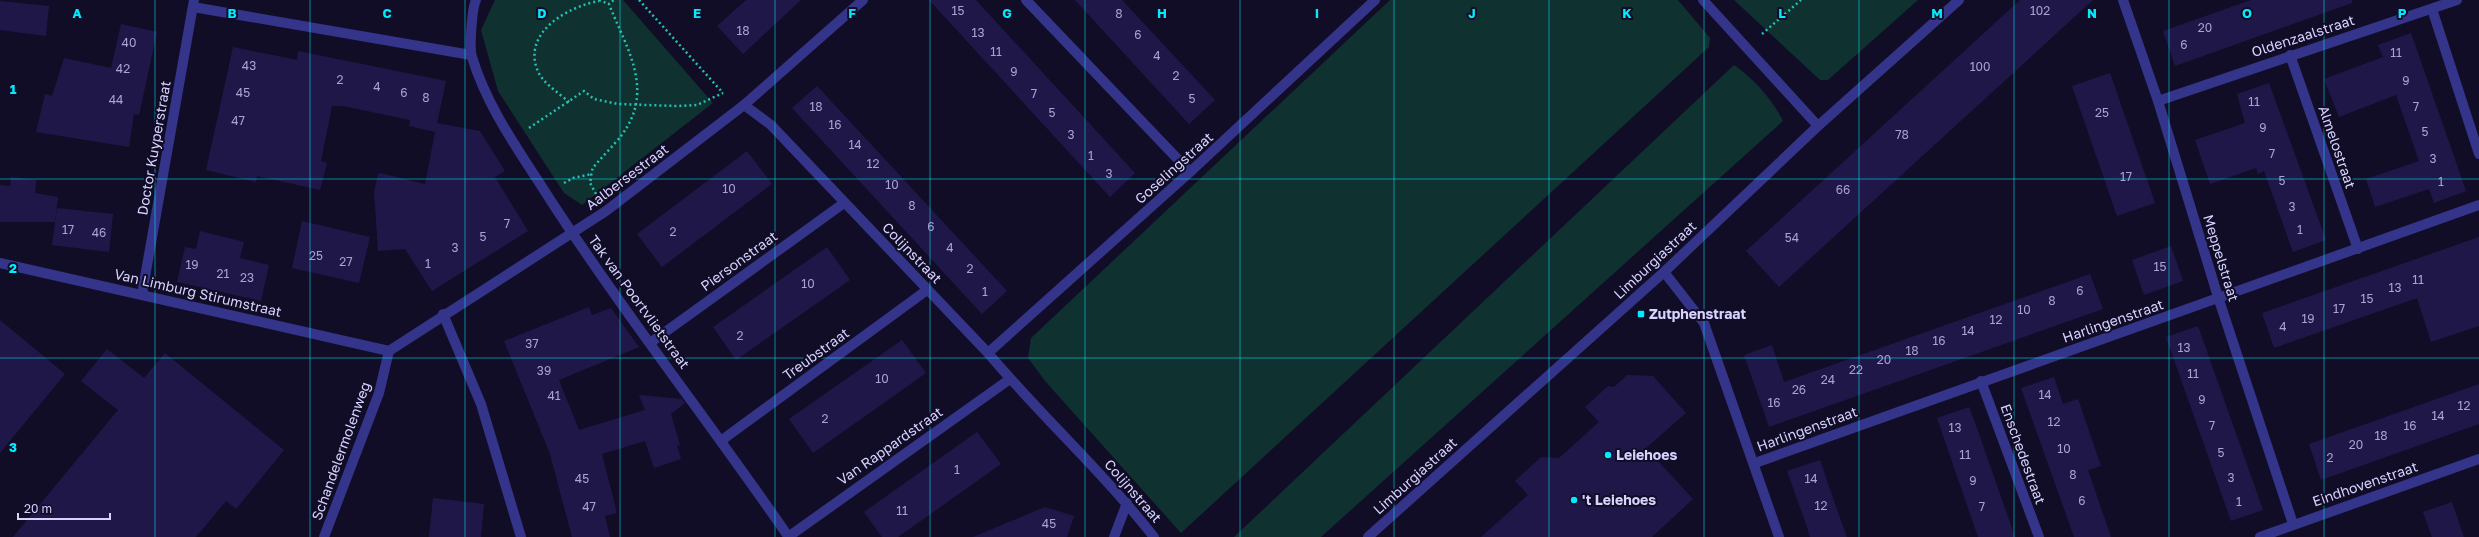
<svg xmlns="http://www.w3.org/2000/svg" width="2479" height="537" viewBox="0 0 2479 537" font-family="'Golos Text',sans-serif">
  <rect width="100%" height="100%" fill="#110d27"/>
  <g fill="#0f312f">
    <path d="M495 0H623L713 103 582 205 564 193 498 91 481 30Z"/>
    <path d="M1390 0H1678L1710 38 1709 47 1181 533 1045 381 1028 358 1031 338Z"/>
    <path d="M1734 0H1918L1828 80H1820Z"/>
    <path d="M1734 65C1753 78 1773 100 1783 121L1321 537H1234Z"/>
  </g>
  <g fill="#201749">
    <path d="M746 0H801L743 54 717 26Z"/>
    <path d="M929 0H976L1135 173 1110 197Z"/>
    <path d="M1075 0H1122L1215 100 1189 124Z"/>
    <path d="M2020 0H2093L1779 287 1746 251Z"/>
    <path d="M2251 0H2352V3L2175 66 2163 31Z"/>
    <path d="M0 1 49 6 46 36 0 30Z"/>
    <path d="M121 24 157 32 139 115 134 114 129 147 36 132 45 94 52 96 64 58 111 68Z"/>
    <path d="M2411 33 2466 191 2434 203 2429 189 2375 207 2366 179 2419 161 2396 95 2339 117 2324 79 2383 57 2378 45Z"/>
    <path d="M233 47 297 60 298 51 446 81 437 123 480 131 505 171 495 177 528 231 432 291 405 249 378 251 374 192 378 174 380 173 425 184 435 132 409 126 410 120 343 106H332L321 161 327 163 320 190 257 176 256 182 206 170Z"/>
    <path d="M2110 73 2155 203 2117 216 2072 86Z"/>
    <path d="M2269 83 2326 240 2293 252 2264 171 2258 174 2256 168 2210 184 2195 140 2245 123 2237 94Z"/>
    <path d="M817 86 1007 291 982 314 792 108Z"/>
    <path d="M747 151 772 184 662 267 637 234Z"/>
    <path d="M11 177 36 180 35 193 58 197 55 222H0V185L10 186Z"/>
    <path d="M57 208 113 214 109 252 52 245Z"/>
    <path d="M302 221 370 237 359 283 292 268Z"/>
    <path d="M200 231 244 242 240 258 269 265 261 301 177 282 185 247 196 249Z"/>
    <path d="M2479 237V326L2431 342 2417 298 2274 348 2262 313Z"/>
    <path d="M2171 246 2183 281 2144 295 2132 260Z"/>
    <path d="M827 247 850 280 736 360 713 327Z"/>
    <path d="M2090 274 2103 309 1769 427 1744 355 1772 345 1784 382Z"/>
    <path d="M589 307 592 315 611 308 639 347 559 380 579 430 645 410 639 395 682 399 685 403 671 414 680 445 677 446 681 459 654 468 645 441 602 454 617 513 605 516 610 537H572L550 454 504 341Z"/>
    <path d="M0 320 65 374 0 453Z"/>
    <path d="M2198 326 2263 510 2231 521 2166 337Z"/>
    <path d="M902 340 926 373 813 453 789 419Z"/>
    <path d="M107 349 144 378 165 353 284 450 236 509 226 501 196 537H13L118 410 81 381Z"/>
    <path d="M1627 375 1653 376 1686 413 1646 448 1693 499 1652 537H1481L1528 495 1515 481 1541 457 1559 458 1599 422 1585 407 1608 386 1614 387Z"/>
    <path d="M2054 377 2063 404 2078 399 2101 466 2088 470 2111 537H2074L2021 388Z"/>
    <path d="M2479 384V424L2321 480 2309 444Z"/>
    <path d="M1969 407 1979 434 2015 537H1978L1937 418Z"/>
    <path d="M977 432 1001 464 898 537H882L864 512Z"/>
    <path d="M1820 460 1835 504 1847 537H1810L1806 524 1787 471Z"/>
    <path d="M433 498 484 504 481 537H429Z"/>
    <path d="M2452 502 2464 537H2432L2423 512Z"/>
    <path d="M1045 507 1074 516 1067 537H973Z"/>
  </g>
  <g fill="none" stroke-linecap="round" stroke-linejoin="round">
    <g stroke="#24c2b4" stroke-width="2.5" stroke-dasharray="2 3" stroke-linecap="butt">
      <path d="M599 0 609 4"/>
      <path d="M639 0 723 93"/>
      <path d="M1762 34 1801 0"/>
      <path d="M569 102C559 93 541 82 537 69 523 31 570 6 599 1"/>
      <path d="M529 128 584 91 594 99 618 104 677 106 697 105 723 93"/>
      <path d="M564 183 573 178 592 174"/>
      <path d="M596 194 590 183C591 179 591 172 593 168 598 161 614 145 621 136 656 90 626 48 609 4L614 0"/>
    </g>
    <g stroke="#34348a" stroke-width="10">
      <path d="M476 0C472 8 469 48 472 57 488 110 522 155 551 201 626 316 710 423 788 536"/>
      <path d="M1026 0 1190 172"/>
      <path d="M1703 0 1818 126"/>
      <path d="M2123 0 2158 101 2219 300 2293 524"/>
      <path d="M193 7 471 55"/>
      <path d="M2432 9 2479 154"/>
      <path d="M2290 55 2358 249"/>
      <path d="M2158 101 2457 0"/>
      <path d="M744 105 771 125 988 353C1041 416 1103 472 1154 537"/>
      <path d="M0 263 389 351"/>
      <path d="M1664 272 1704 323 1779 537"/>
      <path d="M142 294 194 0"/>
      <path d="M443 314 481 404 521 537"/>
      <path d="M650 343 844 203"/>
      <path d="M389 351 606 211 744 105 863 0"/>
      <path d="M988 353 1190 172 1375 0"/>
      <path d="M1981 381 2039 537"/>
      <path d="M722 440 927 290"/>
      <path d="M1755 463 2479 205"/>
      <path d="M324 537 379 393 389 351"/>
      <path d="M788 537 1010 379"/>
      <path d="M1114 537 1127 503"/>
      <path d="M1368 537 1664 272 1818 126 1959 0"/>
      <path d="M2260 537 2479 459"/>
    </g>
  </g>
  <path fill="none" stroke="#00ebfe" stroke-width="1" stroke-opacity="0.55" d="M155 0V537M310 0V537M465 0V537M620 0V537M775 0V537M930 0V537M1085 0V537M1240 0V537M1394 0V537M1549 0V537M1704 0V537M1859 0V537M2014 0V537M2169 0V537M2324 0V537M0 179H2479M0 358H2479"/>
  <g fill="#00ebfe" stroke="#110d27" stroke-width="1.5">
    <rect x="1637" y="310" width="8" height="8" rx="2"/>
    <circle cx="1608" cy="455" r="4"/>
    <circle cx="1574" cy="500" r="4"/>
  </g>
  <g text-anchor="middle" stroke-width="4" stroke-linejoin="round" paint-order="stroke">
    <g font-size="12" fill="#a8a4d2">
      <text x="958" y="15">15</text>
      <text x="2040" y="15">102</text>
      <text x="1119" y="18">8</text>
      <text x="2205" y="32">20</text>
      <text x="743" y="35">18</text>
      <text x="978" y="37">13</text>
      <text x="1138" y="39">6</text>
      <text x="129" y="47">40</text>
      <text x="2184" y="49">6</text>
      <text x="996" y="56">11</text>
      <text x="2396" y="57">11</text>
      <text x="1157" y="60">4</text>
      <text x="249" y="70">43</text>
      <text x="1980" y="71">100</text>
      <text x="123" y="73">42</text>
      <text x="1014" y="76">9</text>
      <text x="1176" y="80">2</text>
      <text x="340" y="84">2</text>
      <text x="2406" y="85">9</text>
      <text x="377" y="91">4</text>
      <text x="243" y="97">45</text>
      <text x="404" y="97">6</text>
      <text x="1034" y="98">7</text>
      <text x="426" y="102">8</text>
      <text x="1192" y="103">5</text>
      <text x="116" y="104">44</text>
      <text x="2254" y="106">11</text>
      <text x="816" y="111">18</text>
      <text x="2416" y="111">7</text>
      <text x="1052" y="117">5</text>
      <text x="2102" y="117">25</text>
      <text x="238" y="125">47</text>
      <text x="835" y="129">16</text>
      <text x="2263" y="132">9</text>
      <text x="2425" y="136">5</text>
      <text x="1071" y="139">3</text>
      <text x="1902" y="139">78</text>
      <text x="855" y="149">14</text>
      <text x="2272" y="158">7</text>
      <text x="1091" y="160">1</text>
      <text x="2433" y="163">3</text>
      <text x="873" y="168">12</text>
      <text x="1109" y="178">3</text>
      <text x="2126" y="181">17</text>
      <text x="2282" y="185">5</text>
      <text x="2441" y="186">1</text>
      <text x="892" y="189">10</text>
      <text x="729" y="193">10</text>
      <text x="1843" y="194">66</text>
      <text x="912" y="210">8</text>
      <text x="2292" y="211">3</text>
      <text x="507" y="228">7</text>
      <text x="931" y="231">6</text>
      <text x="68" y="234">17</text>
      <text x="2300" y="234">1</text>
      <text x="673" y="236">2</text>
      <text x="99" y="237">46</text>
      <text x="483" y="241">5</text>
      <text x="1792" y="242">54</text>
      <text x="455" y="252">3</text>
      <text x="950" y="252">4</text>
      <text x="316" y="260">25</text>
      <text x="346" y="266">27</text>
      <text x="428" y="268">1</text>
      <text x="192" y="269">19</text>
      <text x="2160" y="271">15</text>
      <text x="970" y="273">2</text>
      <text x="223" y="278">21</text>
      <text x="247" y="282">23</text>
      <text x="2418" y="284">11</text>
      <text x="808" y="288">10</text>
      <text x="2395" y="292">13</text>
      <text x="2080" y="295">6</text>
      <text x="985" y="296">1</text>
      <text x="2367" y="303">15</text>
      <text x="2052" y="305">8</text>
      <text x="2339" y="313">17</text>
      <text x="2024" y="314">10</text>
      <text x="2308" y="323">19</text>
      <text x="1996" y="324">12</text>
      <text x="2283" y="331">4</text>
      <text x="1968" y="335">14</text>
      <text x="740" y="340">2</text>
      <text x="1939" y="345">16</text>
      <text x="532" y="348">37</text>
      <text x="2184" y="352">13</text>
      <text x="1912" y="355">18</text>
      <text x="1884" y="364">20</text>
      <text x="1856" y="374">22</text>
      <text x="544" y="375">39</text>
      <text x="2193" y="378">11</text>
      <text x="882" y="383">10</text>
      <text x="1828" y="384">24</text>
      <text x="1799" y="394">26</text>
      <text x="2045" y="399">14</text>
      <text x="554" y="400">41</text>
      <text x="2202" y="404">9</text>
      <text x="1774" y="407">16</text>
      <text x="2464" y="410">12</text>
      <text x="2438" y="420">14</text>
      <text x="825" y="423">2</text>
      <text x="2054" y="426">12</text>
      <text x="2212" y="430">7</text>
      <text x="2410" y="430">16</text>
      <text x="1955" y="432">13</text>
      <text x="2381" y="440">18</text>
      <text x="2356" y="449">20</text>
      <text x="2064" y="453">10</text>
      <text x="2221" y="457">5</text>
      <text x="1965" y="459">11</text>
      <text x="2330" y="462">2</text>
      <text x="957" y="474">1</text>
      <text x="2073" y="479">8</text>
      <text x="2231" y="482">3</text>
      <text x="582" y="483">45</text>
      <text x="1811" y="483">14</text>
      <text x="1973" y="485">9</text>
      <text x="2082" y="505">6</text>
      <text x="2239" y="506">1</text>
      <text x="1821" y="510">12</text>
      <text x="589" y="511">47</text>
      <text x="1982" y="511">7</text>
      <text x="902" y="515">11</text>
      <text x="1049" y="528">45</text>
    </g>
    <g font-size="14" fill="#d6d3ff" stroke="#110d27">
      <text transform="translate(2303 36) rotate(-18)" y="5">Oldenzaalstraat</text>
      <text transform="translate(2337 147) rotate(71)" y="5">Almelostraat</text>
      <text transform="translate(154 148) rotate(-80)" y="5">Doctor Kuyperstraat</text>
      <text transform="translate(1174 168) rotate(-42)" y="5">Goselingstraat</text>
      <text transform="translate(627 177) rotate(-37)" y="5">Aalbersestraat</text>
      <text transform="translate(912 253) rotate(46)" y="5">Colijnstraat</text>
      <text transform="translate(2221 258) rotate(73)" y="5">Meppelstraat</text>
      <text transform="translate(1655 260) rotate(-43)" y="5">Limburgiastraat</text>
      <text transform="translate(739 261) rotate(-36)" y="5">Piersonstraat</text>
      <text transform="translate(198 293) rotate(13)" y="5">Van Limburg Stirumstraat</text>
      <text transform="translate(639 302) rotate(54)" y="5">Tak van Poortvlietstraat</text>
      <text transform="translate(2113 321) rotate(-19)" y="5">Harlingenstraat</text>
      <text transform="translate(816 354) rotate(-36)" y="5">Treubstraat</text>
      <text transform="translate(1807 429) rotate(-20)" y="5">Harlingenstraat</text>
      <text transform="translate(890 446) rotate(-35)" y="5">Van Rappardstraat</text>
      <text transform="translate(341 451) rotate(-70)" y="5">Schandelermolenweg</text>
      <text transform="translate(2023 454) rotate(70)" y="5">Enschedestraat</text>
      <text transform="translate(1415 476) rotate(-42)" y="5">Limburgiastraat</text>
      <text transform="translate(2365 484) rotate(-19)" y="5">Eindhovenstraat</text>
      <text transform="translate(1133 491) rotate(49)" y="5">Colijnstraat</text>
    </g>
    <g font-size="14" font-weight="bold" fill="#d6d3ff" stroke="#110d27" text-anchor="start">
      <text x="1649" y="319">Zutphenstraat</text>
      <text x="1616" y="460">Leiehoes</text>
      <text x="1582" y="505">'t Leiehoes</text>
    </g>
  </g>
  <g font-size="13" text-anchor="middle" font-weight="bold" fill="#00ebfe" stroke="#110d27" stroke-width="4" stroke-linejoin="round" paint-order="stroke">
    <text x="77" y="18">A</text>
    <text x="232" y="18">B</text>
    <text x="387" y="18">C</text>
    <text x="542" y="18">D</text>
    <text x="697" y="18">E</text>
    <text x="852" y="18">F</text>
    <text x="1007" y="18">G</text>
    <text x="1162" y="18">H</text>
    <text x="1317" y="18">I</text>
    <text x="1472" y="18">J</text>
    <text x="1627" y="18">K</text>
    <text x="1782" y="18">L</text>
    <text x="1937" y="18">M</text>
    <text x="2092" y="18">N</text>
    <text x="2247" y="18">O</text>
    <text x="2402" y="18">P</text>
    <text x="13" y="94">1</text>
    <text x="13" y="273">2</text>
    <text x="13" y="452">3</text>
  </g>
  <path d="M18 513v6h92v-6" fill="none" stroke="#d6d3ff" stroke-width="2"/>
  <text x="24" y="513" font-size="12" fill="#d6d3ff" stroke="#110d27" stroke-width="3" paint-order="stroke">20 m</text>
</svg>
